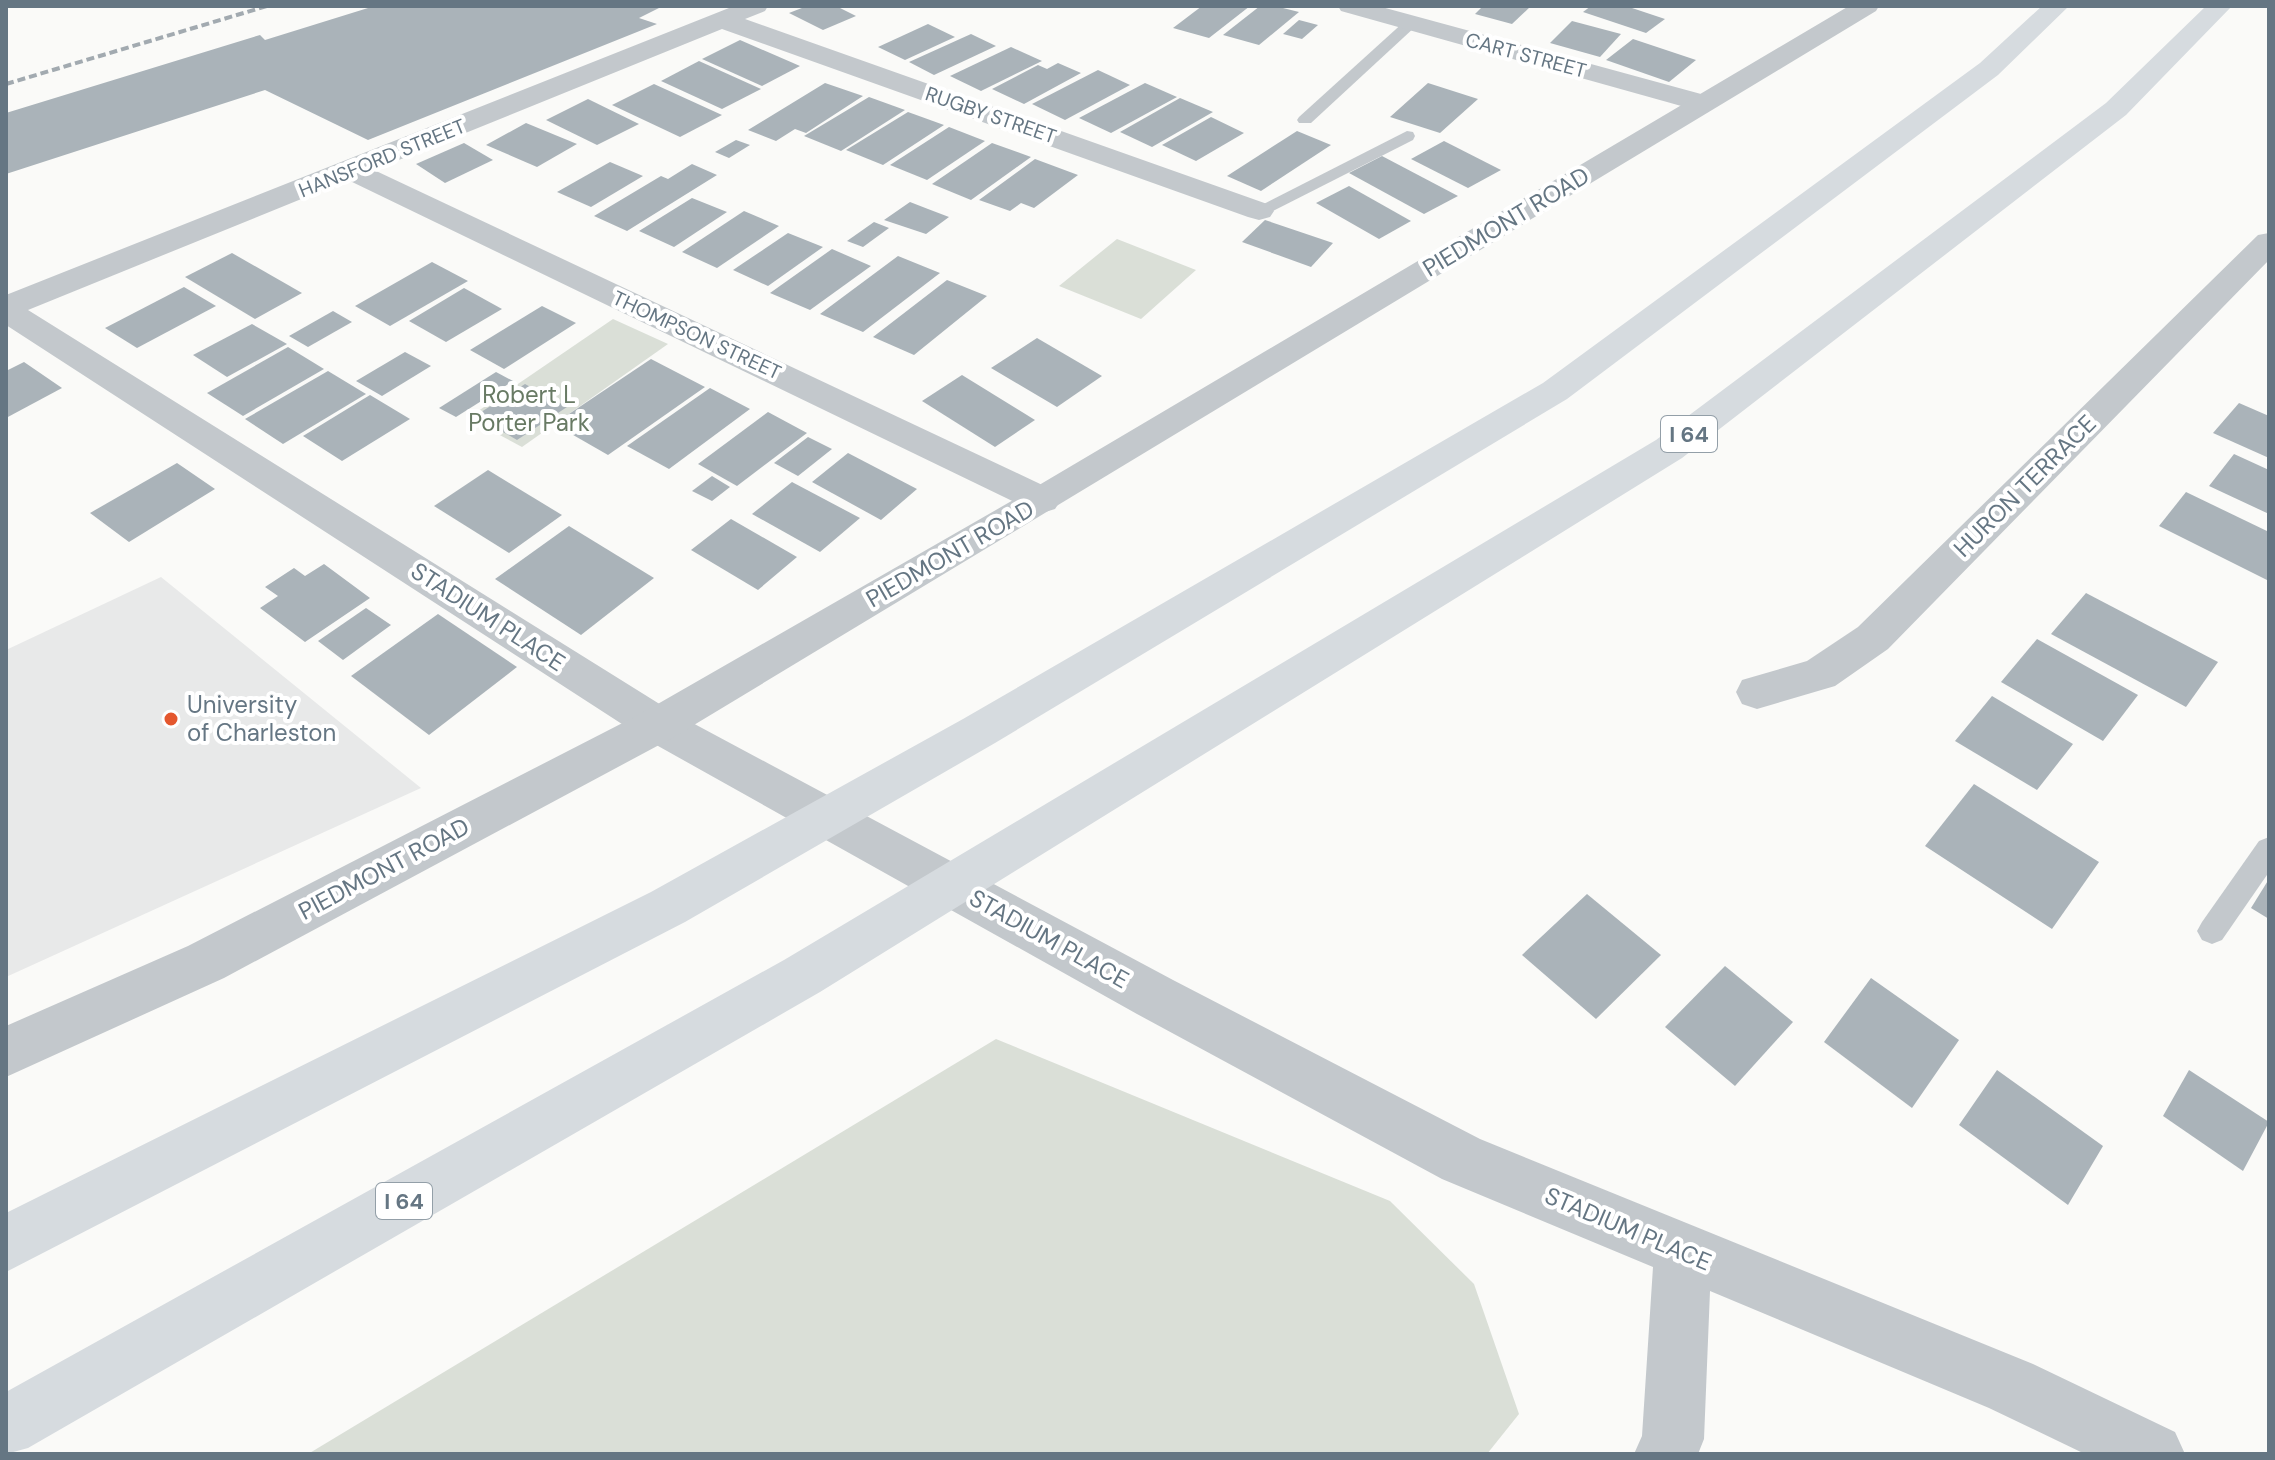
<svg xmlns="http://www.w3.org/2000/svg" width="2275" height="1460" viewBox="0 0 2275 1460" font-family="'DM Sans',sans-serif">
  <rect width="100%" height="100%" fill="#fafaf8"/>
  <path fill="#e8e9e9" d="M161 577 421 788 6 977V650Z"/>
  <g fill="#dadfd7">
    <path d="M1117 239 1196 270 1141 319 1059 286Z"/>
    <path d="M613 319 668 344 522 447 468 418Z"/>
    <path d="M996 1039 1390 1201 1474 1284 1519 1414 1487 1454H308Z"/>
  </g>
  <g fill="#aab3b9">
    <path d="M363 6H663L639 18 657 24 368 140 265 90 6 174V113L260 35 265 40 368 8Z"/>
    <path d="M807 6H836L856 16 823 30 789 13Z"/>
    <path d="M1202 6H1250L1209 38 1173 28Z"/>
    <path d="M1260 6H1275L1299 12 1259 45 1223 35Z"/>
    <path d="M1483 6H1531L1512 24 1475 14Z"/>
    <path d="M1591 6H1626L1665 19 1646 33 1583 12Z"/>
    <path d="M1299 20 1318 25 1302 39 1283 34Z"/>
    <path d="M1572 21 1621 34 1600 57 1550 43Z"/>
    <path d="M928 24 955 37 905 60 878 47Z"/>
    <path d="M971 34 996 46 934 75 909 62Z"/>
    <path d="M1633 39 1696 60 1669 82 1606 60Z"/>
    <path d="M740 40 800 66 762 86 702 59Z"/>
    <path d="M1011 47 1042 61 981 91 950 76Z"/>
    <path d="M699 61 761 89 722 109 661 81Z"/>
    <path d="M1058 63 1081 73 1024 104 992 89 1038 65 1047 69Z"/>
    <path d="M1098 70 1130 85 1065 120 1032 104Z"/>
    <path d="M825 83 863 96 806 133 795 129 776 141 748 130Z"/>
    <path d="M1145 83 1177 97 1111 133 1079 118Z"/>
    <path d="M1428 83 1478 99 1440 133 1390 117Z"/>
    <path d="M654 84 722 115 680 137 612 105Z"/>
    <path d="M869 97 905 110 841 151 804 136Z"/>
    <path d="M1180 98 1213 112 1152 147 1120 132Z"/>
    <path d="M588 99 639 124 597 145 546 120Z"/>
    <path d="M908 112 944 125 883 165 846 150Z"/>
    <path d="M1211 117 1244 133 1196 161 1162 145Z"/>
    <path d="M526 123 577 144 537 167 486 145Z"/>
    <path d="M949 127 985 141 927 180 890 165Z"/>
    <path d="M1297 131 1331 145 1261 191 1227 176Z"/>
    <path d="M736 140 750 145 729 158 715 152Z"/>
    <path d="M1444 141 1501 170 1468 188 1411 159Z"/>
    <path d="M464 143 493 160 445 183 416 164Z"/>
    <path d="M992 143 1031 157 971 200 932 184Z"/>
    <path d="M1382 156 1458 196 1424 214 1349 173Z"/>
    <path d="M1035 159 1078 175 1034 208 1021 203 1010 211 979 200Z"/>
    <path d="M610 162 643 176 591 207 557 192Z"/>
    <path d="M692 164 717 175 627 231 594 216 661 176 668 179Z"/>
    <path d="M1349 186 1411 221 1379 239 1316 203Z"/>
    <path d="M692 198 727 212 674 247 639 231Z"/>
    <path d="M910 202 928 209 949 217 926 234 884 220Z"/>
    <path d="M744 211 779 226 717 268 682 252Z"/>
    <path d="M1265 220 1333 243 1311 267 1242 242Z"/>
    <path d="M874 222 889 228 863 247 847 241Z"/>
    <path d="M788 233 823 247 768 286 733 270Z"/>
    <path d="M832 249 871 266 810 310 770 293Z"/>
    <path d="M232 253 302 293 255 319 185 277Z"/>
    <path d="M898 256 940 273 863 332 820 314Z"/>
    <path d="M432 262 468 281 390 326 355 306Z"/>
    <path d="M947 280 987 296 914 355 873 337Z"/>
    <path d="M184 287 216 306 137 348 105 328Z"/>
    <path d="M464 288 502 309 446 342 409 321Z"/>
    <path d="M542 306 576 323 504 369 470 350Z"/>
    <path d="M333 311 352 322 308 347 289 336Z"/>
    <path d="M252 324 287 344 227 377 193 355Z"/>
    <path d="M1037 338 1102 376 1057 407 991 368Z"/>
    <path d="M288 347 324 369 243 416 207 393Z"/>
    <path d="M405 352 431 366 382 396 356 381Z"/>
    <path d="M651 359 705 387 608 455 554 424Z"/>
    <path d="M24 362 62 388 6 418V371Z"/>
    <path d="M328 371 366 394 283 444 245 419Z"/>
    <path d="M496 372 513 381 456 417 439 408Z"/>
    <path d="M962 375 1035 420 995 447 922 401Z"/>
    <path d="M525 384 567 407 517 440 475 416Z"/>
    <path d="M710 388 750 409 669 469 627 446Z"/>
    <path d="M370 395 410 419 342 461 303 436Z"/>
    <path d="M2239 403 2269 416V458L2213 433Z"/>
    <path d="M768 412 807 433 737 486 698 464Z"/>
    <path d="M808 437 832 449 798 476 774 463Z"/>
    <path d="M848 453 917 489 881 520 812 482Z"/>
    <path d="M2234 454 2269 470V514L2209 486Z"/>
    <path d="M177 463 215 489 129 542 90 513Z"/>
    <path d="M488 470 562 515 509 553 434 506Z"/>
    <path d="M712 476 730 487 712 501 692 491Z"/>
    <path d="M792 482 860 518 820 552 752 514Z"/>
    <path d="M2186 492 2269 532V581L2159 526Z"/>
    <path d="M731 519 797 557 758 590 691 550Z"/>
    <path d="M569 526 654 578 581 635 495 579Z"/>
    <path d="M324 564 370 598 305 642 260 608 278 596 265 587 294 568 305 576Z"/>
    <path d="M2086 593 2218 662 2186 707 2051 634Z"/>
    <path d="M366 608 391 625 343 660 318 641Z"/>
    <path d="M438 614 517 667 429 735 351 676Z"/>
    <path d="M2037 639 2138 695 2103 741 2001 682Z"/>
    <path d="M1992 696 2073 744 2037 790 1955 741Z"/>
    <path d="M1974 784 2099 862 2052 929 1925 846Z"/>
    <path d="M2269 879V919L2251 908Z"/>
    <path d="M1587 894 1661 955 1596 1019 1522 955Z"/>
    <path d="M1725 966 1793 1022 1735 1086 1665 1027Z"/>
    <path d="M1871 978 1959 1040 1912 1108 1824 1042Z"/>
    <path d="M1997 1070 2103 1146 2068 1205 1959 1125Z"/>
    <path d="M2189 1070 2269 1122 2243 1171 2163 1116Z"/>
  </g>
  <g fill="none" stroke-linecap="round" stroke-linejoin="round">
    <g fill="#c3c8cc" fill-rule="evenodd">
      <path d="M1411 19 1418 23 1416 26 1311 123H1299L1297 120 1299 117 1406 20Z"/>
      <path d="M1407 131 1413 132 1415 136 1413 140 1265 215 1259 216 1250 211Z"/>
      <path d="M2269 837V872L2222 940 2212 944 2202 940 2197 931 2202 922 2259 841Z"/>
    </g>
    <g fill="#c3c8cc" fill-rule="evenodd">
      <path d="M734 6H768L765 11 745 19 1270 205 1274 211 1270 217 1259 220 1248 217 722 29 374 170 1055 491 1061 500 1055 509 1042 513 1029 509 348 180 28 310 674 713 1173 980 1480 1139 2033 1364 2175 1432 2185 1454H2085L1989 1408 1710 1291 1704 1439 1698 1454H1634L1642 1436 1653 1267 1442 1179 1137 1014 642 737 6 325V295Z"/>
      <path d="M1338 6H1378L1712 97 1716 103 1712 109 1702 111 1692 109 1341 11Z"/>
      <path d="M2269 233V260L1888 649 1835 686 1757 709 1742 704 1736 692 1742 680 1807 661 1858 627 2258 235Z"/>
    </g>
    <path fill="#c3c8cc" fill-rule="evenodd" d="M1849 6H1879L1876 11 674 737 224 978 6 1077V1026L188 946 642 713 1029 491Z"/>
    <g fill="#d6dbdf" fill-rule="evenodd">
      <path d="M2042 6H2069L1998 75 1567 399 995 743 685 922 6 1272V1213L651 892 963 719 1543 383 1980 63Z"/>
      <path d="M2206 6H2232L2126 115 1682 458 820 992 28 1448 6 1454V1392L784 960 1656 440 2106 103Z"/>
    </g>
    <path stroke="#a2aab0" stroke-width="4" stroke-dasharray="8 4" stroke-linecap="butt" d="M6 84 267 6"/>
  </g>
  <circle fill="#e4572e" stroke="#fff" stroke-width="3" cx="171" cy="719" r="8"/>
  <g text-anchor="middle" stroke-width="8" stroke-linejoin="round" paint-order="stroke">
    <g font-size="20" fill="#657683" stroke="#fff">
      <text transform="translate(1526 55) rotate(15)" y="7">CART STREET</text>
      <text transform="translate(991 115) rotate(19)" y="7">RUGBY STREET</text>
      <text transform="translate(382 158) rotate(-22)" y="7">HANSFORD STREET</text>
      <text transform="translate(697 335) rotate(25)" y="7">THOMPSON STREET</text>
    </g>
    <g fill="#fff" stroke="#939fa8" stroke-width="2">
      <rect x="1661" y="416" width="56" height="36" rx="6"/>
      <rect x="376" y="1183" width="56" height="36" rx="6"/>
    </g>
    <g font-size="22" font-weight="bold" fill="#657683">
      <text x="1689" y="442">I 64</text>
      <text x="404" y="1209">I 64</text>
    </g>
    <g font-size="24" fill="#657683" stroke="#fff">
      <text transform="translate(1506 222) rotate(-31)" y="8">PIEDMONT ROAD</text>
      <text transform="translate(2025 486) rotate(-45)" y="8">HURON TERRACE</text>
      <text transform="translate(950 554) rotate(-30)" y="8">PIEDMONT ROAD</text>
      <text transform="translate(488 617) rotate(33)" y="8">STADIUM PLACE</text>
      <text transform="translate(384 869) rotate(-28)" y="8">PIEDMONT ROAD</text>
      <text transform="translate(1049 939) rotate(29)" y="8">STADIUM PLACE</text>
      <text transform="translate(1628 1229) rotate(23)" y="8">STADIUM PLACE</text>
    </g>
    <g font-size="24" fill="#687a64" stroke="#fff">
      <text x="529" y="403">Robert L<tspan x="529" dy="28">Porter Park</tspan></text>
    </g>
    <g font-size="24" fill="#657683" stroke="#fff" text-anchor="start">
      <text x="187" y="713">University<tspan x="187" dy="28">of Charleston</tspan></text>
    </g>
  </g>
  <rect width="2275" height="1460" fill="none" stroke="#657683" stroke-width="16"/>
</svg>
